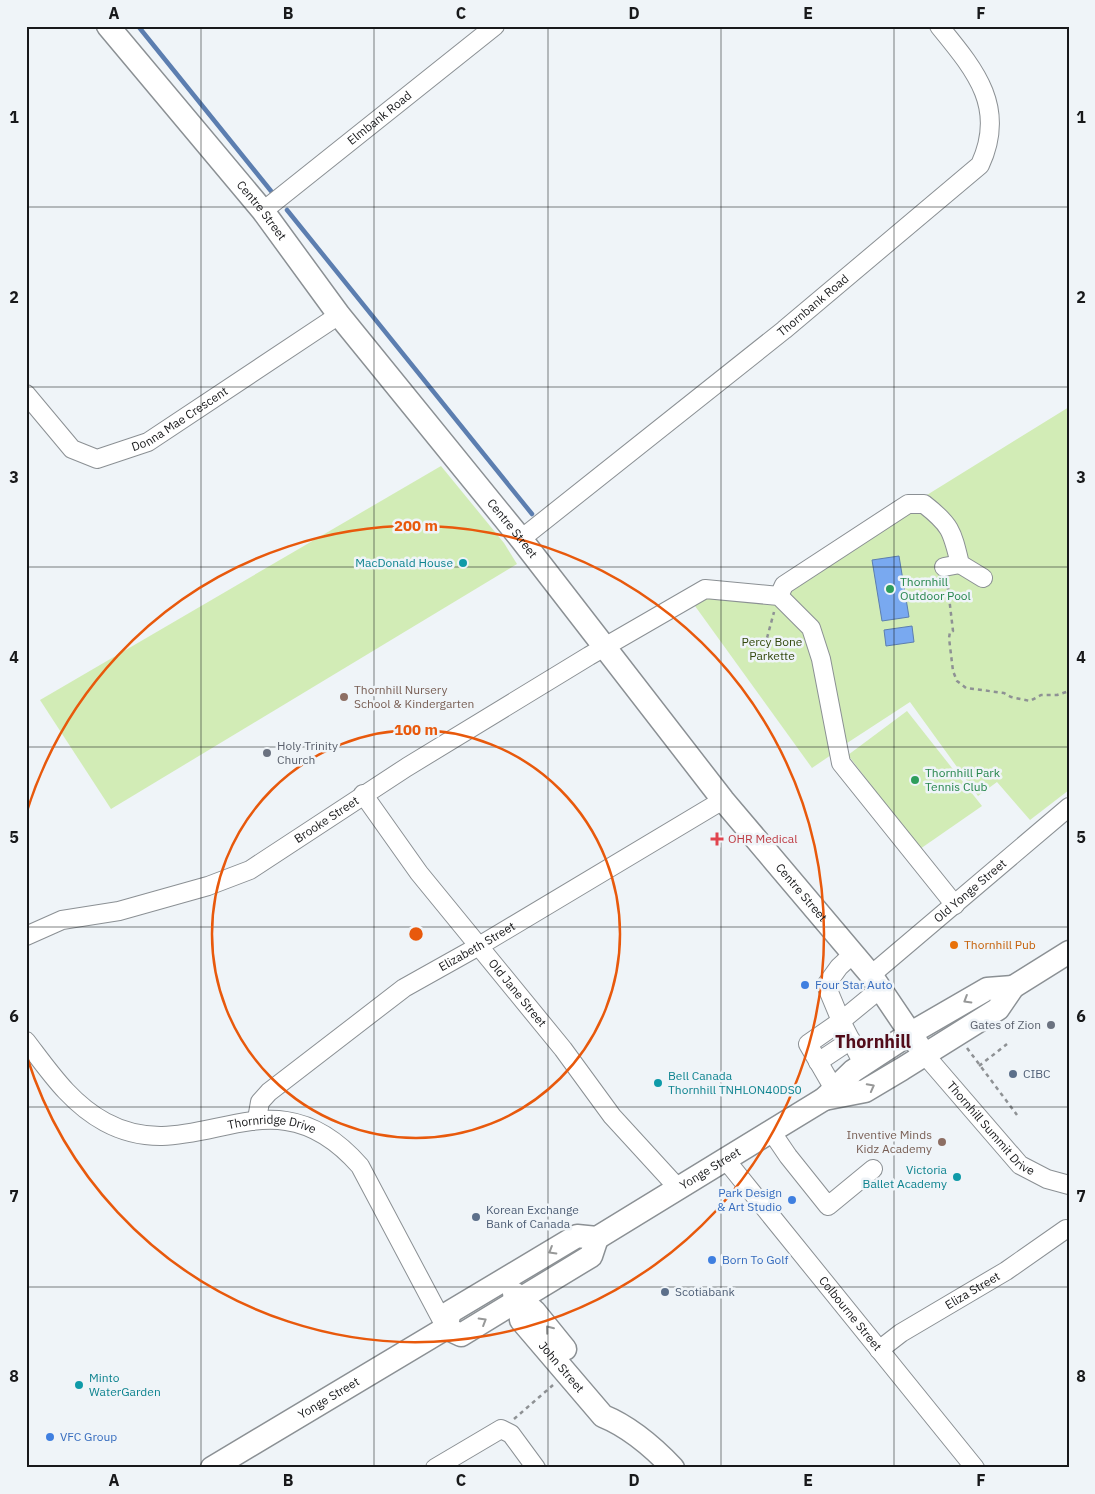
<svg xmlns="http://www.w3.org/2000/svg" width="1095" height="1494" viewBox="0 0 1095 1494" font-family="'IBM Plex Sans',sans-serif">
  <rect width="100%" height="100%" fill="#eff4f8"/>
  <g fill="#d2ecb6">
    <path d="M1069 407V790L1030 820 997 782 978 796 910 702 841 747 829 678 780 586Z"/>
    <path d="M441 466 504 543 517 564 111 809 40 700Z"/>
    <path d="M709 596 764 601 781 606 793 616 810 641 834 753 812 768 695 606Z"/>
    <path d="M907 711 982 806 920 849 848 755Z"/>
  </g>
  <g fill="#79a9f0" stroke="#5c7eb0">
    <path d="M899 556 909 617 882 621 872 560Z"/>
    <path d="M912 626 914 642 886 646 884 630Z"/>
  </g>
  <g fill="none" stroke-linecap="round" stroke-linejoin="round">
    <g stroke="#5c7eb0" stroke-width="4.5">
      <path d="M138 26 271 191"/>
      <path d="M287 210 532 514"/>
    </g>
    <g stroke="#8b9094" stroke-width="20">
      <g id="minor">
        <path id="s1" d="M263 211 495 26"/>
        <path id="s2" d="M26 394 72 449 97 459 148 442 339 315"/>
        <path id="s3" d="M521 539 784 330 980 165C1007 107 975 70 939 26"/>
        <path d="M944 567 960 564"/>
        <path d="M779 596 784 585 908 504H924C951 525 952 531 960 564L983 578"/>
        <path id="s4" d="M363 794 419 873 563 1049 612 1116 678 1188"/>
        <path id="s5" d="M26 936 62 920 119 911 208 886 250 870 407 767 589 656 705 589 779 596 811 628 821 659 841 763 955 905"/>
        <path d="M853 954 839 967 826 985 841 1021 880 989"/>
        <path id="s6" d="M871 975 1069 807"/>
        <path id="s7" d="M26 1041C49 1071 70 1103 105 1122 197 1172 270 1063 360 1166L446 1328"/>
        <path id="s8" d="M925 1055 1020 1165 1047 1179 1069 1185"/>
        <path d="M818 1062 851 1040"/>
        <path d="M834 1089 808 1044 841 1021 863 1064"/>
        <path id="s9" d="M257 1119 260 1102 269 1092 404 988 479 946 723 800"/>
        <path d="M771 1131 788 1156 828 1206 873 1169"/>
        <path id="s10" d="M725 1159 975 1468"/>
        <path id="s11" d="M879 1350 901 1333 1006 1271 1066 1229"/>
        <path d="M435 1468 501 1429 511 1434 536 1468"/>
      </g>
    </g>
    <g stroke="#8b9094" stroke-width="25">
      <g id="major">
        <path id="s12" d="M108 26 263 211 339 315 521 539 723 800 871 975 925 1055"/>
        <path d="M824 1099 865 1091 902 1069 998 1009 1013 987 1069 952"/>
        <path d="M514 1293 535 1312 565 1349"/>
        <path id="s13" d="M519 1300 521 1320 603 1416C630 1427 653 1447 673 1468"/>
        <path d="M446 1328 461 1335 591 1256 597 1238"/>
        <path id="s14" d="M212 1468 446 1328 450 1312 577 1236 597 1238 824 1099 853 1071 911 1033 987 989 1013 987"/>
      </g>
    </g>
    <g stroke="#8e9194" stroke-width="2.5" stroke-dasharray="4 4" stroke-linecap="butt">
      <path d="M947 580 953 631 950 632 949 638 953 671 957 681 966 688 1004 693 1011 697 1030 701 1041 695H1057L1069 691"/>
      <path d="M767 638 774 612"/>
      <path d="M967 1048 1017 1115"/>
      <path d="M979 1066 1007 1044"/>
      <path d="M514 1419 553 1385"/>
    </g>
    <use href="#minor" stroke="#fff" stroke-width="18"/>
    <use href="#major" stroke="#fff" stroke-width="22"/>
  </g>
  <defs><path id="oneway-chevron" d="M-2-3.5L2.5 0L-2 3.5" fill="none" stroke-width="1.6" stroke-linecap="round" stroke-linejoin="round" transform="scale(1.25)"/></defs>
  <g stroke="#979898">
    <use href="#oneway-chevron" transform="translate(967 1000) rotate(149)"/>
    <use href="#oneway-chevron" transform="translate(871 1087) rotate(-28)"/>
    <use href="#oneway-chevron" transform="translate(552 1251) rotate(149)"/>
    <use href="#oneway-chevron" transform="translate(483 1321) rotate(-31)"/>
    <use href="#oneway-chevron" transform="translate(549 1329) rotate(-129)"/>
  </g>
  <path fill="none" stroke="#18191b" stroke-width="1" stroke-opacity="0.55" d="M201 26V1468M374 26V1468M548 26V1468M721 26V1468M894 26V1468M26 207H1069M26 387H1069M26 567H1069M26 747H1069M26 927H1069M26 1107H1069M26 1287H1069"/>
  <g fill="none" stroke="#e8590c" stroke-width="2.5">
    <circle cx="416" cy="934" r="204"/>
    <path d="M27 811A408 408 0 1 1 27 1057"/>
  </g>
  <g fill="#0f9aa8" stroke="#eff4f8" stroke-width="2">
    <circle cx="463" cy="563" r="5"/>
    <circle cx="658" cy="1083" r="5"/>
    <circle cx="957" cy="1177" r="5"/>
    <circle cx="79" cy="1385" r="5"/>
  </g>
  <g fill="#2e9e5b" stroke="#eff4f8" stroke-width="2">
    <circle cx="890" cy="589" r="5"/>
    <circle cx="915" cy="780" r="5"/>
  </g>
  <g fill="#8d6e63" stroke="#eff4f8" stroke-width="2">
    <circle cx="344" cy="697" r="5"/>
    <circle cx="942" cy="1142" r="5"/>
  </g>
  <g fill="#6b7280" stroke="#eff4f8" stroke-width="2">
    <circle cx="267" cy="753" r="5"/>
    <circle cx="1051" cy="1025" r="5"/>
  </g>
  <path fill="#e0444e" stroke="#eff4f8" stroke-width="2" d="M714.5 831.5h5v5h5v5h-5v5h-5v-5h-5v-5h5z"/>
  <circle fill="#e8710a" stroke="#eff4f8" stroke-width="2" cx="954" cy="945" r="5"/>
  <g fill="#3f7fe0" stroke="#eff4f8" stroke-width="2">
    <circle cx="805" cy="985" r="5"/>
    <circle cx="792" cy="1200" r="5"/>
    <circle cx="712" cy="1260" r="5"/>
    <circle cx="50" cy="1437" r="5"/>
  </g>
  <g fill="#5c6f8a" stroke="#eff4f8" stroke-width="2">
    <circle cx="1013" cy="1074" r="5"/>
    <circle cx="476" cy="1217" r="5"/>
    <circle cx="665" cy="1292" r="5"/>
  </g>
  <g text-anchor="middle" stroke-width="5" stroke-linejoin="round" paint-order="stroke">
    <g font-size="12" fill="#18191b" stroke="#eff4f8">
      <text dy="4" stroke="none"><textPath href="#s1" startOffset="149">Elmbank Road</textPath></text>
      <text dy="4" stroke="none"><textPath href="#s12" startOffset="240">Centre Street</textPath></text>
      <text dy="4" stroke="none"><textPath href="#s3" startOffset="374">Thornbank Road</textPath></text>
      <text dy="4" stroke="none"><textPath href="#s2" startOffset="191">Donna Mae Crescent</textPath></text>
      <text dy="4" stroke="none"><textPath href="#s12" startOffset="645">Centre Street</textPath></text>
      <text dy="4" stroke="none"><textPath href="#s5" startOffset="326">Brooke Street</textPath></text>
      <text dy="4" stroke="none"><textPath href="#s6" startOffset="130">Old Yonge Street</textPath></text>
      <text dy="4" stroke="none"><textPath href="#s12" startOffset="1110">Centre Street</textPath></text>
      <text dy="4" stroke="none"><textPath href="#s9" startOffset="285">Elizabeth Street</textPath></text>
      <text dy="4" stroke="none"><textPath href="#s4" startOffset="252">Old Jane Street</textPath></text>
      <text dy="4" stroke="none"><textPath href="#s8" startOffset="99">Thornhill Summit Drive</textPath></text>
      <text dy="4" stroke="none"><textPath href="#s7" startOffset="285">Thornridge Drive</textPath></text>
      <text dy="4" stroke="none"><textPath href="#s14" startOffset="590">Yonge Street</textPath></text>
      <text dy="4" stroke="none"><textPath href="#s11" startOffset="111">Eliza Street</textPath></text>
      <text dy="4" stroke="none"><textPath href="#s10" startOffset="199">Colbourne Street</textPath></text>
      <text dy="4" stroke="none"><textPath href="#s13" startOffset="82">John Street</textPath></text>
      <text dy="4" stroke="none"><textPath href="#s14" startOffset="136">Yonge Street</textPath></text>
    </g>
    <g font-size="12" fill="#0d838f" stroke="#eff4f8" text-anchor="end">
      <text x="453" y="567">MacDonald House</text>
      <text x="668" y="1080" text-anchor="start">Bell Canada<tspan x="668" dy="14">Thornhill TNHLON40DS0</tspan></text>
      <text x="947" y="1174">Victoria<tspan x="947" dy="14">Ballet Academy</tspan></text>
      <text x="89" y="1382" text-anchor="start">Minto<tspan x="89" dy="14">WaterGarden</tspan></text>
    </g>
    <g font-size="12" fill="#27864d" stroke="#eff4f8" text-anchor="start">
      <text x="900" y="586">Thornhill<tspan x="900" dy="14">Outdoor Pool</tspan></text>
      <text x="925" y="777">Thornhill Park<tspan x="925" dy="14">Tennis Club</tspan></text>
    </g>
    <g font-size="12" fill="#32480c" stroke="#eff4f8">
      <text x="772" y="646">Percy Bone<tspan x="772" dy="14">Parkette</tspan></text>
    </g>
    <g font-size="12" fill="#785e54" stroke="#eff4f8" text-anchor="start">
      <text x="354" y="694">Thornhill Nursery<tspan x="354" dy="14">School &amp; Kindergarten</tspan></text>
      <text x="932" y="1139" text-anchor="end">Inventive Minds<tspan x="932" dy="14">Kidz Academy</tspan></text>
    </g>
    <g font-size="12" fill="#5b616d" stroke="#eff4f8" text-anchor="start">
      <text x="277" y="750">Holy Trinity<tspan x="277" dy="14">Church</tspan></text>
      <text x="1041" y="1029" text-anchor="end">Gates of Zion</text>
    </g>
    <g font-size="12" fill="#be3a42" stroke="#eff4f8" text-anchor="start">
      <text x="728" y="843">OHR Medical</text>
    </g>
    <g font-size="12" fill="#c56008" stroke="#eff4f8" text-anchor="start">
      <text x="964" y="949">Thornhill Pub</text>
    </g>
    <g font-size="12" fill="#366cbe" stroke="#eff4f8" text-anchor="start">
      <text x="815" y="989">Four Star Auto</text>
      <text x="782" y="1197" text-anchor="end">Park Design<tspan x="782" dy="14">&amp; Art Studio</tspan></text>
      <text x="722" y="1264">Born To Golf</text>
      <text x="60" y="1441">VFC Group</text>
    </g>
    <g font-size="12" fill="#4e5e75" stroke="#eff4f8" text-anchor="start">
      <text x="1023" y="1078">CIBC</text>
      <text x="486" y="1214">Korean Exchange<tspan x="486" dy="14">Bank of Canada</tspan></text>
      <text x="675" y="1296">Scotiabank</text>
    </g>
    <g font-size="18" font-weight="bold" fill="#520c1a" stroke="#eff4f8">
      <text x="873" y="1048">Thornhill</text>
    </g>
  </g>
  <circle cx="416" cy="934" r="8" fill="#e8590c" stroke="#eff4f8" stroke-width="2.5"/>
  <g font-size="15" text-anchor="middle" font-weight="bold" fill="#e8590c" stroke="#eff4f8" stroke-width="5" stroke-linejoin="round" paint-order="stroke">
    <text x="416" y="531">200 m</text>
    <text x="416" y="735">100 m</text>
  </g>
  <rect width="1095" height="1494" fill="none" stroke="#eff4f8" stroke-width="55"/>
  <rect x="28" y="28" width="1040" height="1438" fill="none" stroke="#18191b" stroke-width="2"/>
  <g font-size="16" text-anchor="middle" font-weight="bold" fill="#18191b">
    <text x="114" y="19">A</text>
    <text x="288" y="19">B</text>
    <text x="461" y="19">C</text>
    <text x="634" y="19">D</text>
    <text x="808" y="19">E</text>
    <text x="981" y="19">F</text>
    <text x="14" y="123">1</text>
    <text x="1081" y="123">1</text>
    <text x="14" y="303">2</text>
    <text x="1081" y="303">2</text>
    <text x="14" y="483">3</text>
    <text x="1081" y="483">3</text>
    <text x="14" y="663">4</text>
    <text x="1081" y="663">4</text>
    <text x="14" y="843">5</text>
    <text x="1081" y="843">5</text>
    <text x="14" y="1022">6</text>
    <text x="1081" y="1022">6</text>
    <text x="14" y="1202">7</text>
    <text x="1081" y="1202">7</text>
    <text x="14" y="1382">8</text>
    <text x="1081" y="1382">8</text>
    <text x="114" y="1486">A</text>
    <text x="288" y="1486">B</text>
    <text x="461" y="1486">C</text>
    <text x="634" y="1486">D</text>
    <text x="808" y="1486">E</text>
    <text x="981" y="1486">F</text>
  </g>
</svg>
